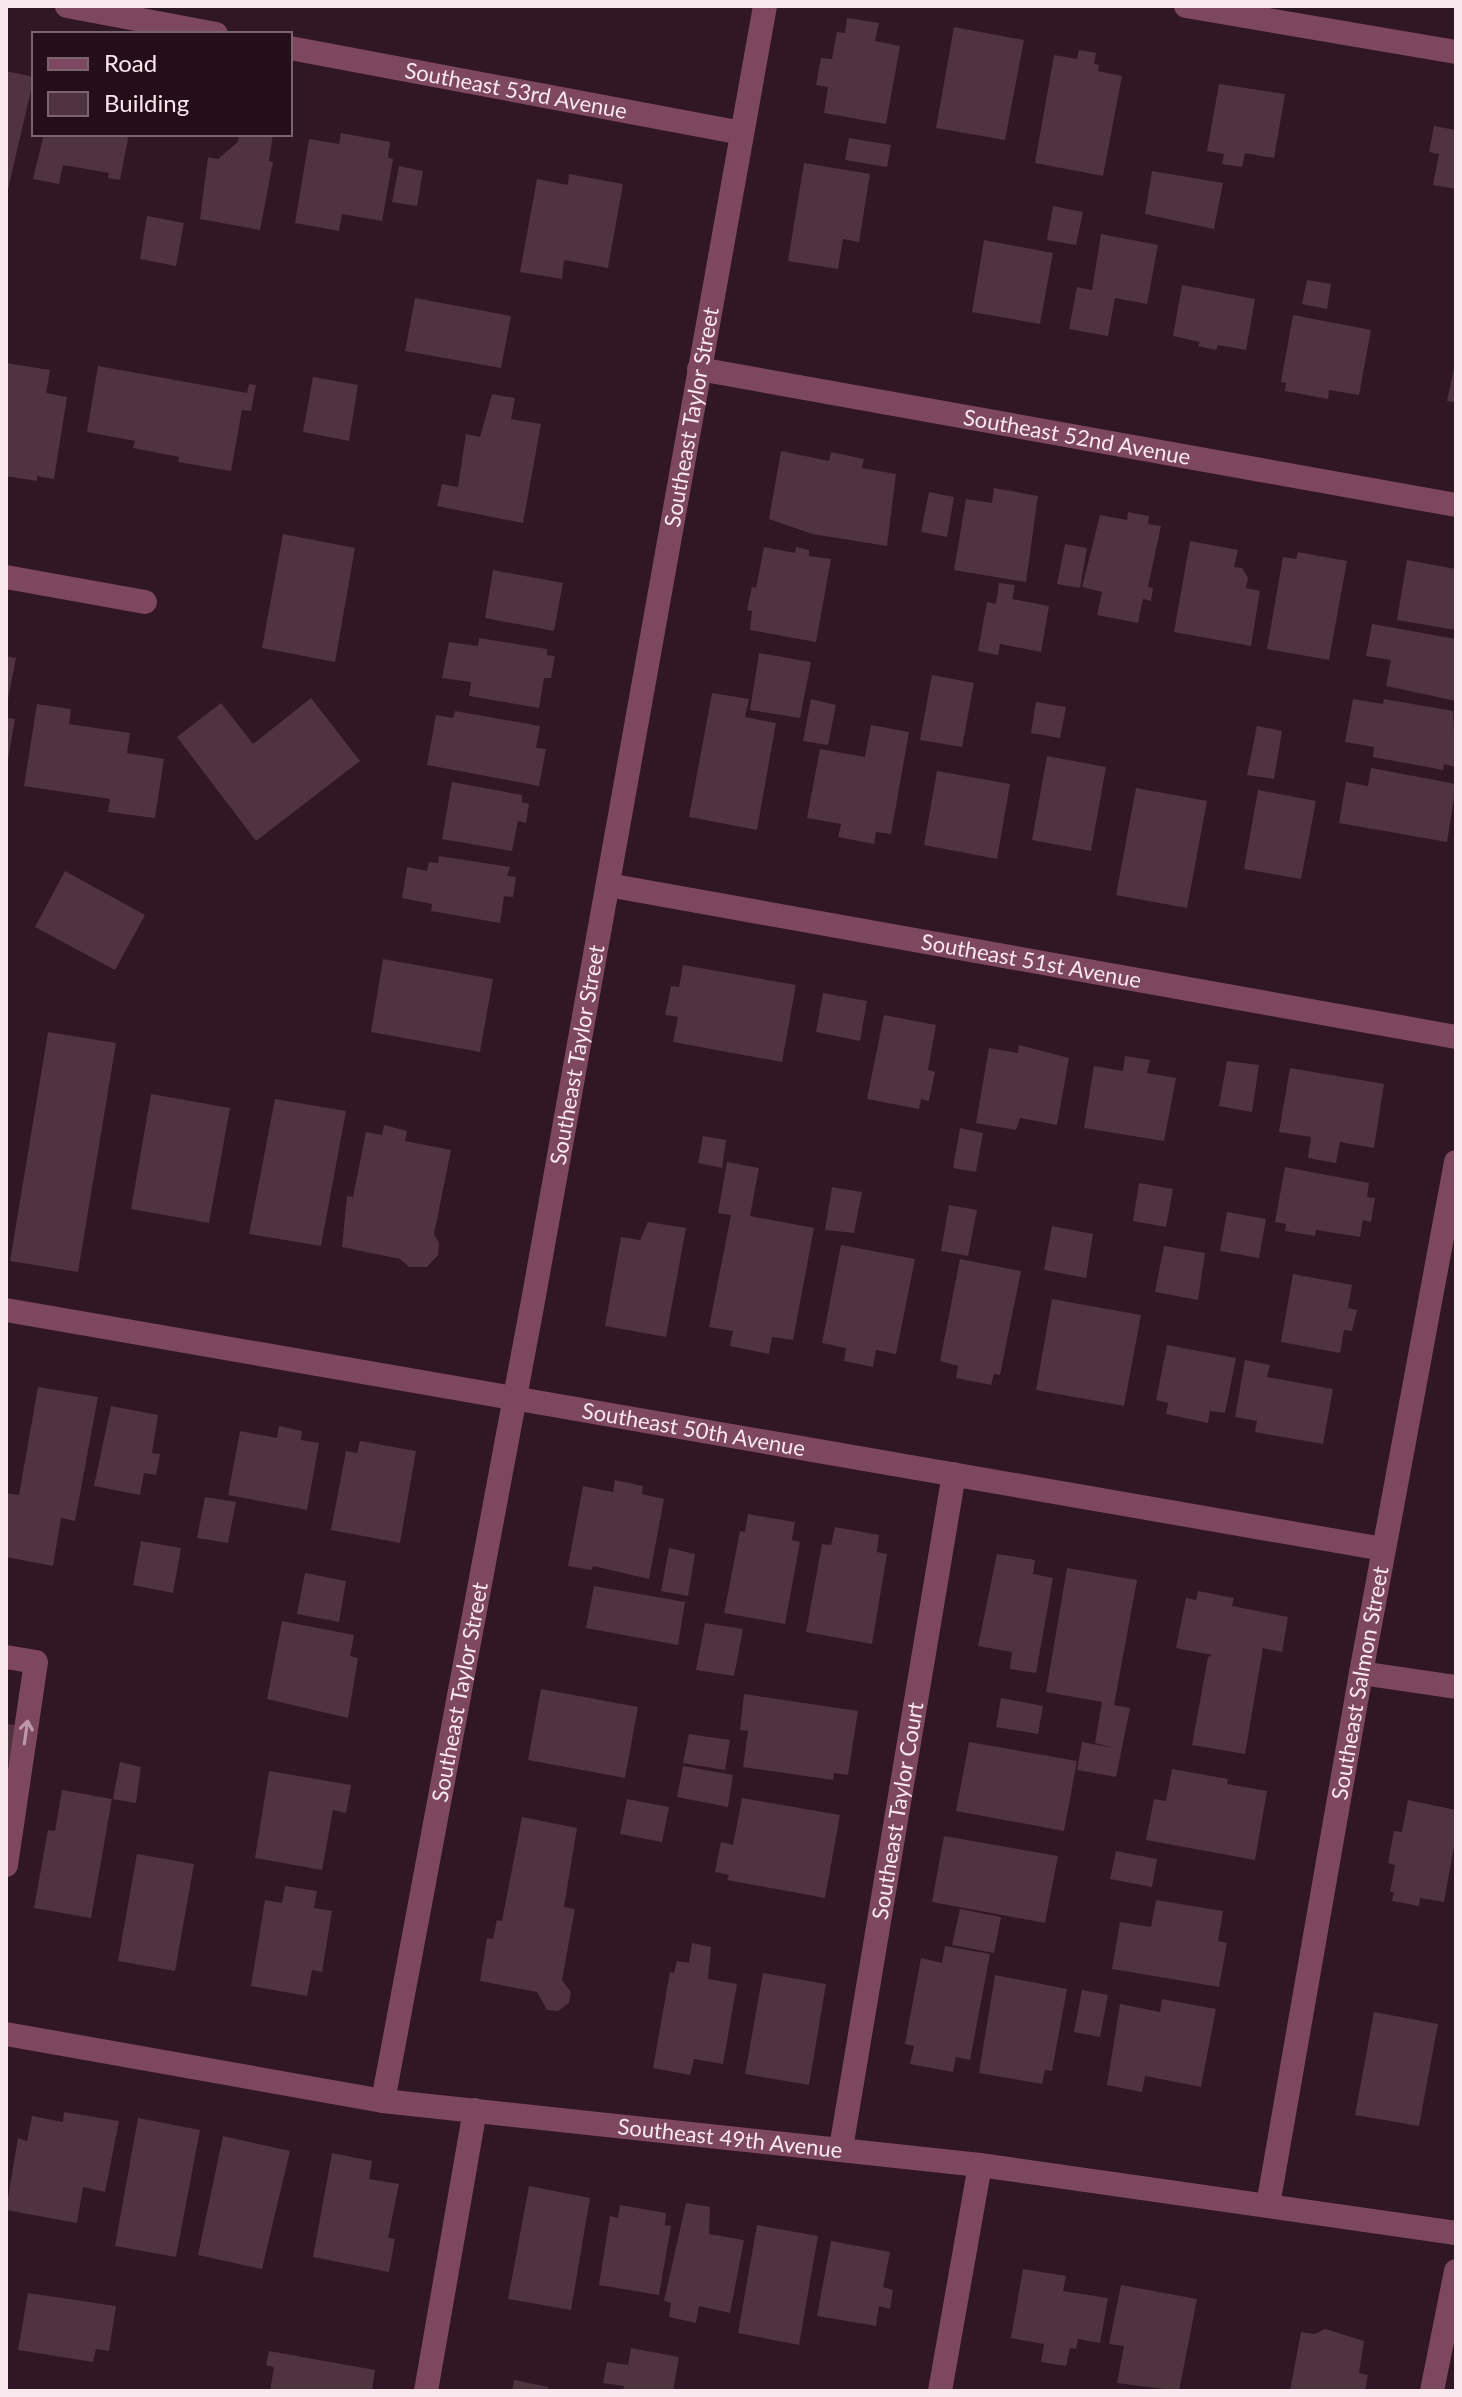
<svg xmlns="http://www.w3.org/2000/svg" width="1462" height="2397" viewBox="0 0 1462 2397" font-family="Lato,sans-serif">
  <rect width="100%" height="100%" fill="#301723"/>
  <g fill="#4f333f">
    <path d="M847 18 879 23 875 41 900 46 886 124 824 113 828 87 816 85 821 58 832 59 837 32 845 33Z"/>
    <path d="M954 27 1024 40 1005 140 936 128Z"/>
    <path d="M1079 50 1096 53 1094 64 1099 65 1098 71 1122 76 1103 176 1035 163 1054 55 1077 59Z"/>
    <path d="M6 71 34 77 7 194H6Z"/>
    <path d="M1219 84 1285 94 1274 158 1245 153 1242 167 1222 164 1224 154 1207 151Z"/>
    <path d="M1434 126 1456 130V189L1433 185 1439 154 1429 152Z"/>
    <path d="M341 133 390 142 388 158 393 159 382 221 342 214 339 231 295 223 309 139 339 144Z"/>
    <path d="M44 134H129L120 180 108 178 109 173 63 165 59 184 33 179Z"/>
    <path d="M239 134H273L269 161 273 162 260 230 200 219 208 157 218 159 238 142Z"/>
    <path d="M849 138 891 145 887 167 845 160Z"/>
    <path d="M804 163 870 174 859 242 843 239 838 269 788 261Z"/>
    <path d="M399 166 423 171 417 206 392 202Z"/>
    <path d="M1152 171 1223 183 1214 229 1145 214Z"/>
    <path d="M569 174 623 184 608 268 564 260 562 279 520 272 537 179 568 185Z"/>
    <path d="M1053 206 1083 212 1076 245 1047 240Z"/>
    <path d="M147 216 184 223 176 266 140 259Z"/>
    <path d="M1101 234 1158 245 1147 304 1115 298 1108 336 1069 329 1077 287 1092 290Z"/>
    <path d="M984 240 1053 253 1040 324 972 312Z"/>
    <path d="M1307 280 1331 284 1327 309 1302 304Z"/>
    <path d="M1182 285 1255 299 1246 350 1218 345 1216 350 1198 346 1200 342 1173 336Z"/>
    <path d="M415 298 511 316 501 368 405 351Z"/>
    <path d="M1293 315 1371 330 1359 395 1329 390 1328 399 1285 391 1286 383 1281 382Z"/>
    <path d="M6 363 50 370 46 393 67 397 54 479 37 476V481L6 476Z"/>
    <path d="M1455 363H1456V402L1447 401Z"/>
    <path d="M98 366 247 393 249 384 256 385 251 411 242 410 231 471 178 462 179 457 133 448 135 441 87 432Z"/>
    <path d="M313 377 358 385 349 441 303 432Z"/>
    <path d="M492 394 515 398 511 419 541 424 523 523 437 506 442 484 458 487 466 434 480 437Z"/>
    <path d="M781 451 829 461 831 452 864 459 862 468 896 474 887 546 812 534 769 519Z"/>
    <path d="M994 488 1038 496 1026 582 954 570 966 499 992 503Z"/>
    <path d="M929 492 954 497 947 537 921 532Z"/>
    <path d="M1128 512 1149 516 1148 524 1161 526 1148 587 1153 588 1151 601 1143 599 1138 623 1097 615 1102 592 1082 587 1100 515 1127 520Z"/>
    <path d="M283 534 355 548 335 662 262 648Z"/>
    <path d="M1190 541 1238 550 1234 567 1242 568 1248 578 1246 588 1260 591 1251 646 1174 632Z"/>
    <path d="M1065 544 1087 548 1080 588 1057 584Z"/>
    <path d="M764 547 795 553 796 547 809 550V556L831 559 816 642 750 630 752 611 747 610 752 587 756 588Z"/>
    <path d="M1298 552 1347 561 1329 660 1267 649 1283 557 1296 559Z"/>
    <path d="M1407 560 1456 569V630L1397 620Z"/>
    <path d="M493 570 563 583 554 631 485 618Z"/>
    <path d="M999 583 1015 585 1012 599 1049 606 1041 652 1000 644 998 655 978 651 987 602 996 604Z"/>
    <path d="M1372 624 1456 639V701L1386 686 1391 660 1366 656Z"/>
    <path d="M479 638 547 649V655L555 656 551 678H544L539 708 469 696 471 682 442 678 449 642 478 646Z"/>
    <path d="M759 653 811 662 800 718 750 710Z"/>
    <path d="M6 656 16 658 7 704H6Z"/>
    <path d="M932 675 974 683 962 747 920 740Z"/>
    <path d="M712 693 749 699 745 717 776 723 757 830 689 817Z"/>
    <path d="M311 698 360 761 256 841 177 737 221 703 253 744Z"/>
    <path d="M811 699 836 705 828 745 803 741Z"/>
    <path d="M1353 699 1383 704 1384 699 1453 711 1456 767 1444 764 1443 770 1373 757 1374 747 1345 742Z"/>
    <path d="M1036 702 1066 707 1060 738 1031 733Z"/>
    <path d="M37 704 71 709 69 724 130 733 127 753 164 759 155 818 108 812 110 799 24 786Z"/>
    <path d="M455 711 540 726 536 748 546 749 539 786 427 765 436 715 453 718Z"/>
    <path d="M6 718 15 719 8 760H6Z"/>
    <path d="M871 725 909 732 891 834 876 832 874 844 838 837 841 824 807 818 820 749 865 757Z"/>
    <path d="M1257 726 1282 731 1274 779 1247 775Z"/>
    <path d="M1047 756 1106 767 1091 851 1032 840Z"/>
    <path d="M1371 768 1456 784 1447 842 1339 823 1346 782 1368 786Z"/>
    <path d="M937 771 1010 784 997 859 924 845Z"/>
    <path d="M452 782 522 795V802L529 804 526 823 518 821 512 851 442 839Z"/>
    <path d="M1136 788 1207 801 1187 908 1116 895Z"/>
    <path d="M1258 790 1316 801 1301 879 1244 869Z"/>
    <path d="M439 856 510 867 507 876 516 877 513 897 504 896 500 923 431 911 432 904 402 898 407 867 427 871 429 862 438 863Z"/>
    <path d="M65 871 145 915 115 970 35 927Z"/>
    <path d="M383 959 493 979 480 1052 371 1032Z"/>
    <path d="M683 965 796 985 782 1062 673 1042 678 1017 665 1015 671 986 679 987Z"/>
    <path d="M823 993 867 1001 860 1041 816 1032Z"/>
    <path d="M884 1015 936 1025 928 1070 935 1072 929 1101 921 1099 919 1109 867 1099Z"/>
    <path d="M48 1032 116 1043 78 1272 10 1261Z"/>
    <path d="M1019 1045 1069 1058 1057 1125 1020 1118 1016 1130 976 1123 989 1048 1018 1053Z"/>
    <path d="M1125 1056 1150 1060 1147 1073 1176 1078 1164 1141 1084 1128 1094 1066 1123 1071Z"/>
    <path d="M1227 1061 1259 1065 1252 1112 1219 1106Z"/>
    <path d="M1290 1068 1384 1084 1374 1148 1340 1142 1336 1163 1308 1158 1311 1137 1279 1132Z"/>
    <path d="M151 1094 230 1108 209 1223 131 1209Z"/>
    <path d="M275 1099 346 1111 321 1246 249 1234Z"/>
    <path d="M384 1125 407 1131 405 1141 451 1150 434 1234 439 1243 438 1255 427 1267H409L400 1259 342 1247 347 1196 353 1197 366 1132 382 1135Z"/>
    <path d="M960 1128 983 1133 976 1172 953 1168Z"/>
    <path d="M703 1136 726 1140 722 1168 698 1163Z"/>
    <path d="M727 1162 759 1168 750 1216 814 1228 793 1340 772 1337 769 1354 730 1346 733 1331 709 1327 731 1215 718 1213Z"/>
    <path d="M1285 1167 1369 1183 1367 1197 1375 1198 1371 1222 1363 1220 1360 1237 1316 1230 1315 1236 1285 1231 1286 1224 1275 1222Z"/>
    <path d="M1139 1183 1173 1189 1166 1227 1133 1221Z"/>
    <path d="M832 1187 862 1192 854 1233 825 1230Z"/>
    <path d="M949 1205 977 1210 968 1256 941 1251Z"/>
    <path d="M1227 1212 1266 1219 1259 1258 1220 1251Z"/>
    <path d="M648 1222 686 1228 666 1337 605 1326 621 1237 640 1240Z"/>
    <path d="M1052 1226 1093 1234 1086 1278 1044 1270Z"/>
    <path d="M841 1245 915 1259 896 1354 876 1350 873 1367 844 1361 846 1348 822 1343Z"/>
    <path d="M1164 1246 1205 1253 1198 1300 1155 1292Z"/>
    <path d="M960 1259 1021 1271 1000 1375 994 1374 991 1385 956 1378 958 1366 940 1361Z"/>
    <path d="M1293 1274 1352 1285 1348 1308 1357 1310 1352 1331 1344 1330 1340 1353 1281 1342Z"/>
    <path d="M1052 1299 1141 1315 1124 1406 1036 1390Z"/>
    <path d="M1167 1345 1236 1358 1225 1413 1210 1411 1208 1423 1166 1414 1168 1403 1156 1400Z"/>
    <path d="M1245 1360 1270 1365 1267 1377 1333 1389 1323 1444 1255 1432 1257 1421 1235 1417Z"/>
    <path d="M38 1387 98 1397 75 1521 61 1518 53 1566 6 1557V1493L19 1495Z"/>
    <path d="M111 1406 158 1415 152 1453 160 1454 156 1475 144 1473 140 1495 94 1486Z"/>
    <path d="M279 1426 302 1431 301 1440 319 1443 307 1510 228 1495 240 1431 277 1438Z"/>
    <path d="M360 1441 416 1451 400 1543 331 1530 346 1451 357 1453Z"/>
    <path d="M615 1480 643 1486 642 1494 664 1499 649 1579 593 1566 592 1570 568 1566 583 1486 613 1492Z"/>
    <path d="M205 1497 236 1502 228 1543 197 1538Z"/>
    <path d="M748 1514 795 1522 792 1540 800 1542 785 1624 724 1613 740 1531 745 1532Z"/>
    <path d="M835 1527 879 1535 877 1552 887 1554 872 1644 806 1632 822 1544 831 1545Z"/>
    <path d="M141 1541 181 1548 173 1593 133 1585Z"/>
    <path d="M669 1548 695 1554 688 1596 661 1591Z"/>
    <path d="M997 1554 1035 1560 1033 1574 1053 1578 1036 1673 1010 1669 1012 1652 978 1646Z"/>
    <path d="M1067 1568 1137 1580 1114 1705 1130 1708 1116 1777 1077 1770 1082 1742 1114 1748 1095 1743 1102 1702 1046 1692Z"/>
    <path d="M305 1573 346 1581 339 1622 297 1614Z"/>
    <path d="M594 1586 685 1602 678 1645 586 1628Z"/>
    <path d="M1198 1591 1234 1598 1232 1606 1288 1617 1282 1652 1263 1648 1245 1754 1192 1745 1208 1657 1212 1655 1176 1648 1186 1598 1196 1600Z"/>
    <path d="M282 1621 354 1635 350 1656 358 1658 348 1718 267 1699Z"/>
    <path d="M705 1623 743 1629 734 1676 696 1670Z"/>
    <path d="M541 1689 638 1707 625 1778 528 1760Z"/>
    <path d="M744 1694 858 1711 848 1775 834 1773 833 1780 743 1767 748 1731 740 1730Z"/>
    <path d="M1001 1698 1043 1706 1038 1734 996 1727Z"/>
    <path d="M6 1724 15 1725 8 1767H6Z"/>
    <path d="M689 1734 730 1740 725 1770 683 1763Z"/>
    <path d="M969 1742 1077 1761 1064 1831 956 1811Z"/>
    <path d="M120 1762 141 1767 136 1803 113 1799Z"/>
    <path d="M683 1766 733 1775 728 1807 677 1797Z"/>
    <path d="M1172 1769 1228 1779 1227 1784 1267 1791 1255 1860 1146 1840 1154 1799 1166 1801Z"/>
    <path d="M269 1771 351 1785 346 1813 333 1810 322 1870 255 1858Z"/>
    <path d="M62 1790 112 1799 91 1918 34 1908 48 1830 55 1831Z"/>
    <path d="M742 1798 840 1815 825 1898 727 1880 729 1875 715 1872 721 1842 733 1845Z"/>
    <path d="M627 1799 669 1807 662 1842 620 1834Z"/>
    <path d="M1408 1800 1456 1810V1835L1444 1902 1420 1898 1419 1906 1392 1901 1394 1892H1390L1395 1865 1388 1863 1394 1831 1402 1832Z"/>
    <path d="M522 1817 577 1828 564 1907 575 1909 562 1980 571 1992 569 2003 558 2011 547 2010 537 1992 480 1981 487 1938 493 1939 497 1920 502 1921Z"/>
    <path d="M944 1836 1058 1856 1045 1923 932 1902Z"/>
    <path d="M1116 1851 1157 1859 1152 1887 1110 1879Z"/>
    <path d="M137 1854 194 1864 175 1971 118 1961Z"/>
    <path d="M285 1886 317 1891 314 1908 332 1911 322 1972 312 1970 307 1996 251 1986 265 1900 282 1903Z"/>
    <path d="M1156 1900 1223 1911 1218 1941 1227 1943 1219 1987 1112 1969 1120 1922 1151 1927Z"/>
    <path d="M960 1909 1001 1917 994 1953 952 1945Z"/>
    <path d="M692 1943 711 1947 708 1979 737 1984 723 2064 694 2059 690 2075 653 2068 670 1972 674 1973 677 1961 689 1963Z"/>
    <path d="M945 1946 990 1954 970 2060 956 2057 953 2072 910 2064 914 2046 905 2044 921 1958 942 1963Z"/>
    <path d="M763 1973 826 1984 809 2085 745 2074Z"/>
    <path d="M995 1975 1067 1989 1052 2071 1045 2070 1042 2084 979 2073Z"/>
    <path d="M1082 1990 1108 1995 1100 2037 1074 2032Z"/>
    <path d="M1162 1999 1216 2009 1201 2087 1145 2076 1142 2092 1107 2085 1120 2004 1160 2012Z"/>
    <path d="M1374 2012 1438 2024 1419 2126 1355 2115Z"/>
    <path d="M64 2112 119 2121 105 2192 83 2187 77 2223 6 2210 18 2138 27 2141 32 2116 63 2122Z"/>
    <path d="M138 2118 200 2130 176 2257 115 2246Z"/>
    <path d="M223 2136 290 2151 262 2269 198 2255Z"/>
    <path d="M332 2153 372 2161 369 2179 399 2184 388 2238 395 2239 389 2272 313 2257Z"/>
    <path d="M529 2186 590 2198 571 2310 508 2299Z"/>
    <path d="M686 2203 710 2207 709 2234 744 2240 730 2313 699 2306 696 2323 669 2317 671 2303 664 2301Z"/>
    <path d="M620 2205 666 2213 665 2225 671 2226 659 2295 599 2285 610 2216 618 2218Z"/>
    <path d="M757 2225 818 2236 799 2345 738 2333Z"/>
    <path d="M831 2241 890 2252 883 2287 893 2290 890 2309 879 2306 876 2326 817 2316Z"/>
    <path d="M1023 2269 1066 2276 1063 2291 1108 2298 1100 2343 1078 2339 1076 2349 1070 2348 1066 2366 1041 2362 1044 2344 1011 2338Z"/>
    <path d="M1121 2285 1197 2299 1179 2391 1117 2383 1124 2346 1109 2344Z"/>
    <path d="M28 2293 116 2306 109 2351 96 2349 93 2362 18 2350Z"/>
    <path d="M1325 2329 1364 2341 1359 2373 1368 2375 1365 2391H1290L1301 2332 1315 2334Z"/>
    <path d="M631 2348 679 2357 673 2391H623L624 2386 603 2383 607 2362 628 2365Z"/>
    <path d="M269 2351 375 2370 372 2391H270L274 2367 266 2365Z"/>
    <path d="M514 2380 548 2387V2391H512Z"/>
  </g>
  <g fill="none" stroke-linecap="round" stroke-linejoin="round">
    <g stroke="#7d4760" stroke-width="24">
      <path d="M67 6 216 34"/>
      <path d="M1186 6 1456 52"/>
      <path id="s1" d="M290 48 742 133"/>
      <path id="s2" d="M699 369 1456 505"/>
      <path d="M6 577 145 602"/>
      <path id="s3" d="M608 885 1456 1037"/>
      <path id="s4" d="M6 1310 1383 1549"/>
      <path d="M6 1657 36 1662 6 1865"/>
      <path d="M1361 1673 1456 1687"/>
      <path id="s5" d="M6 2034 383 2101 980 2165 1456 2233"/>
      <path id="s6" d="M383 2101 533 1301 765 6"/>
      <path id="s7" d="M841 2148 954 1474"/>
      <path id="s8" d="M1268 2205 1361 1673 1456 1162"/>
      <path d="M426 2391 475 2110"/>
      <path d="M940 2391 980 2165"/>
      <path d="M1432 2391 1456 2271"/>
    </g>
  </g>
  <defs><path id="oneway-shaft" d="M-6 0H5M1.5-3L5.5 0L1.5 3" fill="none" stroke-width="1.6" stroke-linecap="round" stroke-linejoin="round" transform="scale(2)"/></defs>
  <use stroke="#bb97a7" href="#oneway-shaft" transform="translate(26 1732) rotate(-82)"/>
  <g text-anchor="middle" stroke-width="6" stroke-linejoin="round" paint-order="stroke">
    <g font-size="22" fill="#f9e7ee" stroke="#260e19">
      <text dy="8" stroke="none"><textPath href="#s1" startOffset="230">Southeast 53rd Avenue</textPath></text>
      <text dy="8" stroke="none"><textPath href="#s6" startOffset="1712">Southeast Taylor Street</textPath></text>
      <text dy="8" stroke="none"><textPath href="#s2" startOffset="384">Southeast 52nd Avenue</textPath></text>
      <text dy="8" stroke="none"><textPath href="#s3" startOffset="430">Southeast 51st Avenue</textPath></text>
      <text dy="8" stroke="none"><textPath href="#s6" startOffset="1064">Southeast Taylor Street</textPath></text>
      <text dy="8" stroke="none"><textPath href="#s4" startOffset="698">Southeast 50th Avenue</textPath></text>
      <text dy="8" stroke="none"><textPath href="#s8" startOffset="530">Southeast Salmon Street</textPath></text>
      <text dy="8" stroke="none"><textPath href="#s6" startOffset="416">Southeast Taylor Street</textPath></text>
      <text dy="8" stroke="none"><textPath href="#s7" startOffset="342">Southeast Taylor Court</textPath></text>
      <text dy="8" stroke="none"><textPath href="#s5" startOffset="732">Southeast 49th Avenue</textPath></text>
    </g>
  </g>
  <rect width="1462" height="2397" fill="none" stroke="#f9e7ee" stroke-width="16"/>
  <rect x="32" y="32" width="260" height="104" fill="#260e19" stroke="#7a656e" stroke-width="2"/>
  <rect x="48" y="58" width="40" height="12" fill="#7d4760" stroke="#7a656e" stroke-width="2"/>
  <text x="104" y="72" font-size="24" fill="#f9e7ee">Road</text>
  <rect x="48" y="92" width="40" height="24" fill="#4f333f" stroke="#7a656e" stroke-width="2"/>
  <text x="104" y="112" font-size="24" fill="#f9e7ee">Building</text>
</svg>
